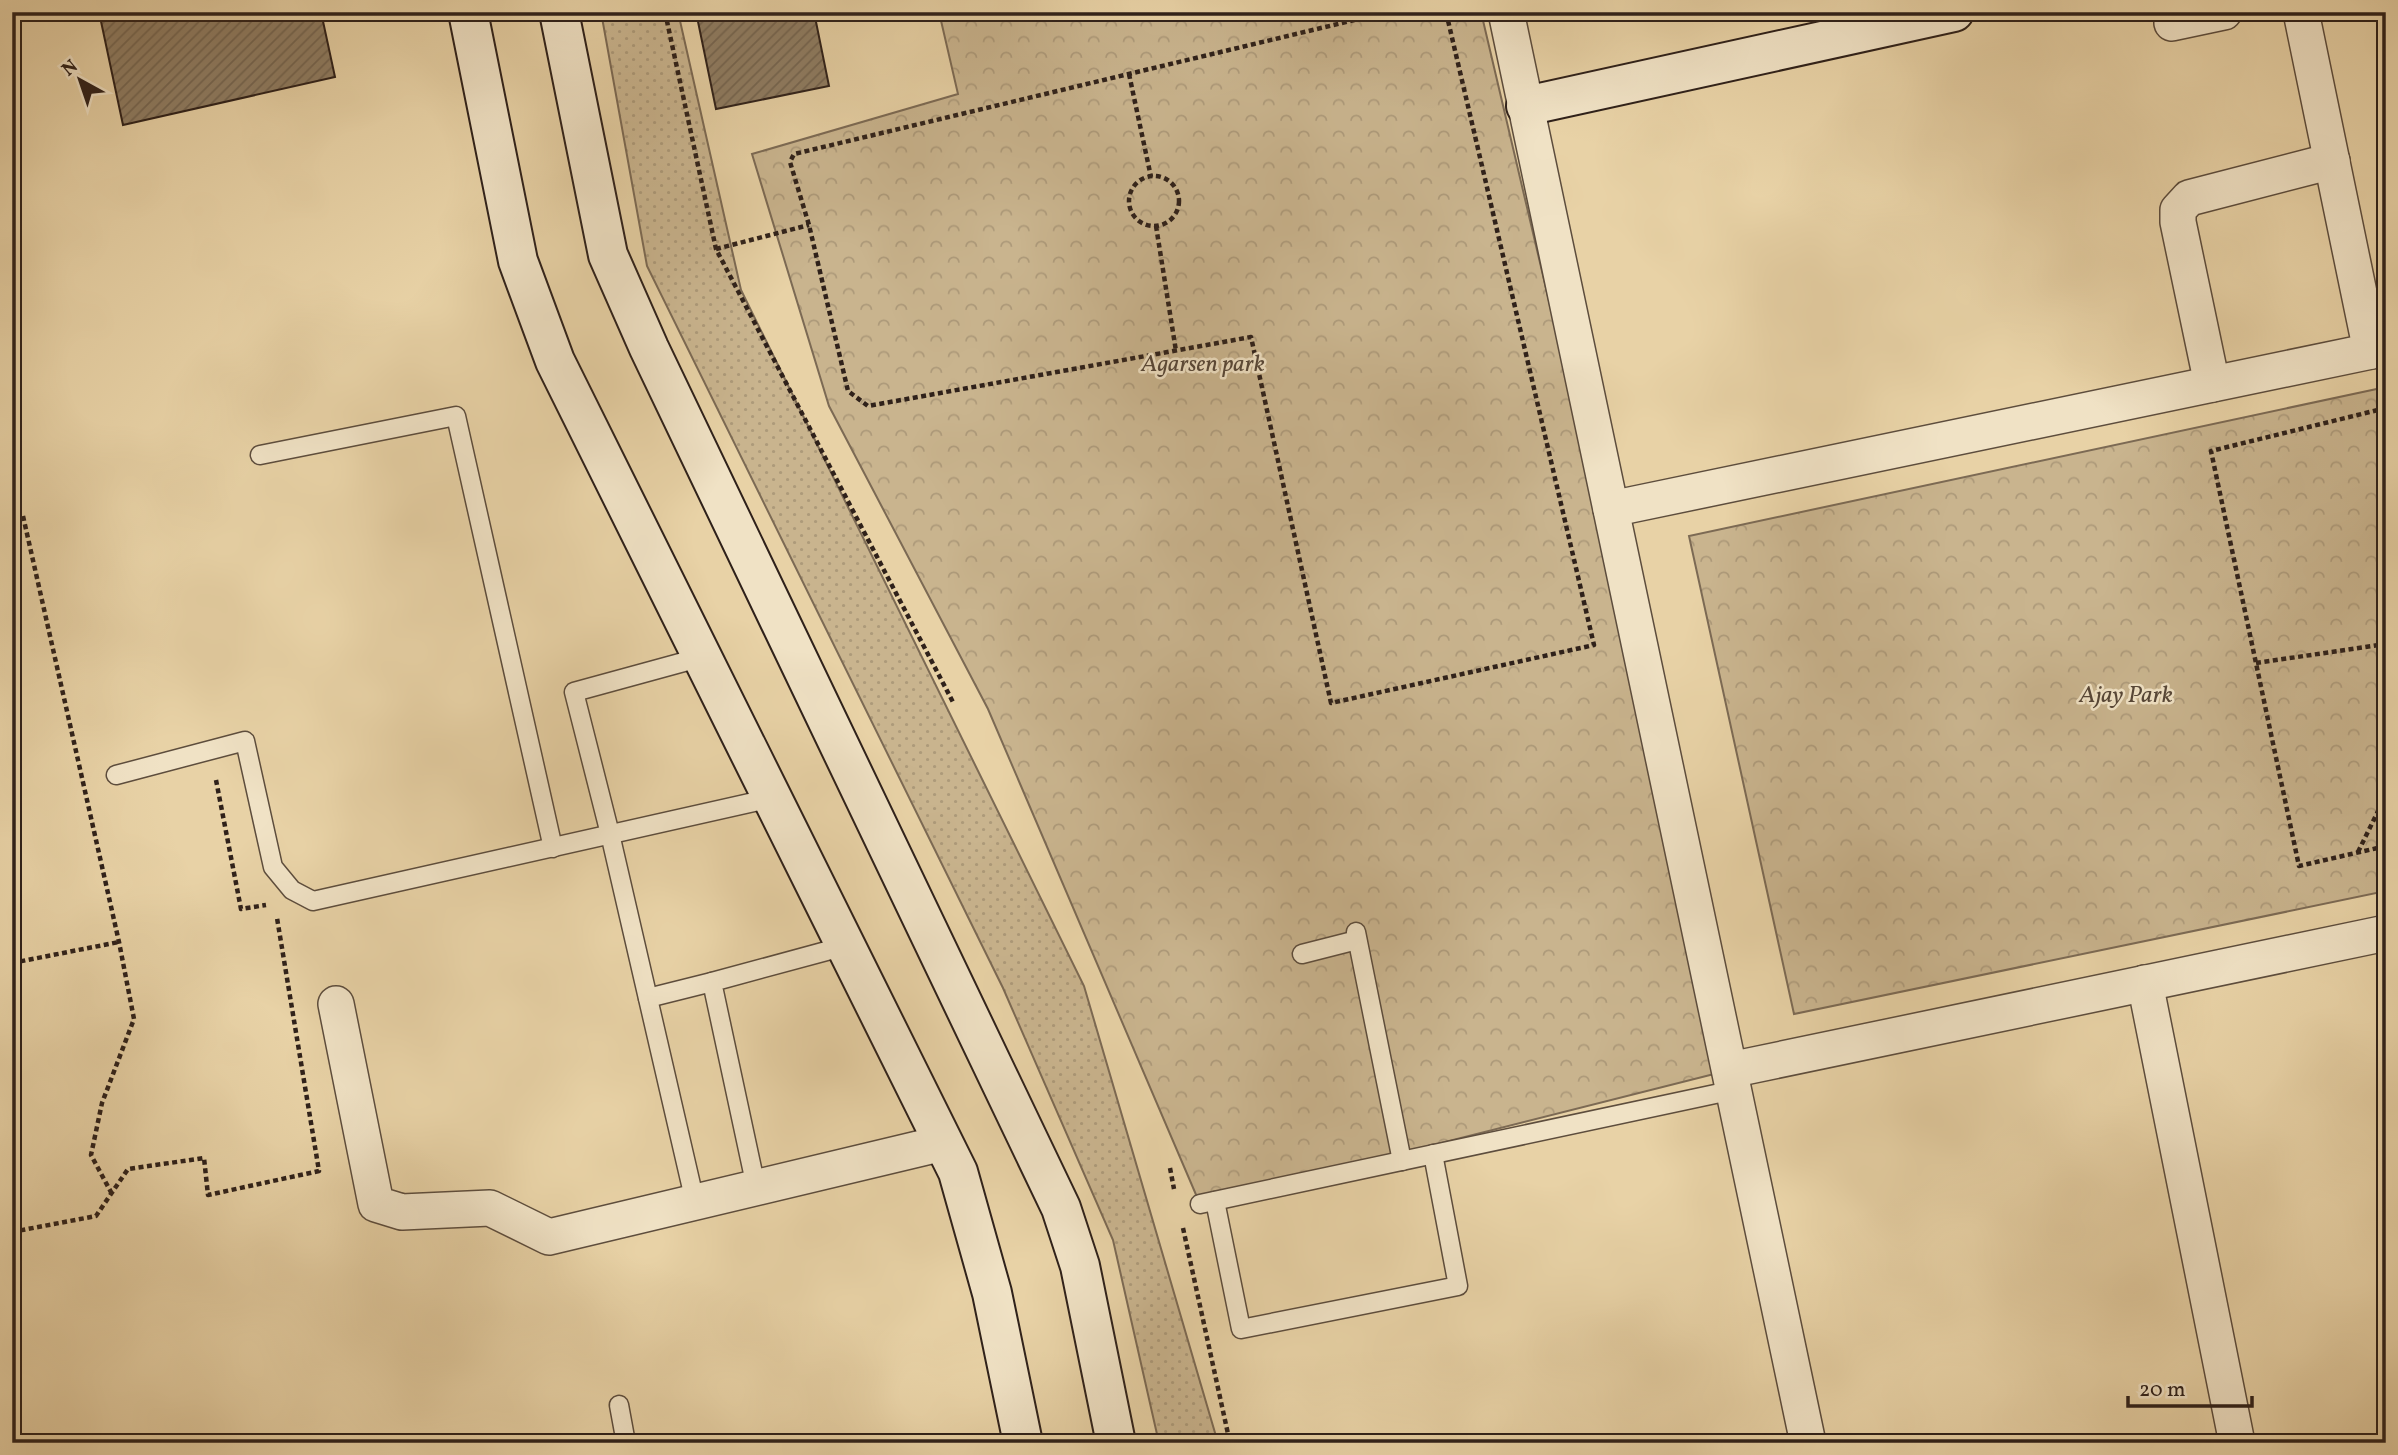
<svg xmlns="http://www.w3.org/2000/svg" width="2398" height="1455" viewBox="0 0 2398 1455" font-family="Vollkorn,serif">
  <defs>
    <pattern id="grass-dots" width="8" height="8" patternUnits="userSpaceOnUse" patternTransform="scale(1.75)"><rect width="8" height="8" fill="#c9b48e"/><path d="M2 2h.1M6 6h.1" fill="none" stroke="#ad9a7a" stroke-width="1.8" stroke-linecap="round"/></pattern>
    <pattern id="forest-crowns" width="20" height="18" patternUnits="userSpaceOnUse" patternTransform="scale(1.75)"><rect width="20" height="18" fill="#c9b48e"/><path d="M2 6a3 3 0 1 1 6 0M12 15a3 3 0 1 1 6 0" fill="none" stroke="#ad9a7a"/></pattern>
    <pattern id="building-hatch" width="6" height="6" patternUnits="userSpaceOnUse" patternTransform="scale(1.75)"><rect width="6" height="6" fill="#8f7d63"/><path d="M-1 1l2-2M0 6l6-6M5 7l2-2" fill="none" stroke="#756651"/></pattern>
  </defs>
  <rect width="100%" height="100%" fill="#e8d2a6"/>
  <filter id="stains"><feTurbulence type="fractalNoise" baseFrequency=".00286" numOctaves="4"/><feColorMatrix values="0 0 0 0 .2 0 0 0 0 .09 0 0 0 0 .02 0 0 0 .5 -.17"/></filter>
  <radialGradient id="worn" r=".72"><stop offset=".6" stop-color="#630" stop-opacity="0"/><stop offset="1" stop-color="#630" stop-opacity=".3"/></radialGradient>
  <path fill="url(#grass-dots)" stroke="#7c6a54" stroke-width="2" d="M601 12H678L741 290 1084 986 1218 1443H1159L1113 1240 1003 988 647 266Z"/>
  <g fill="url(#forest-crowns)" stroke="#7c6a54" stroke-width="2">
    <path d="M939 12H1481L1730 1070 1200 1204 988 709 829 406 752 154 958 94Z"/>
    <path d="M2386 387V891L1794 1014 1689 536Z"/>
  </g>
  <g fill="url(#building-hatch)" stroke="#2f211a" stroke-width="2">
    <path d="M99 12H321L335 77 123 125Z"/>
    <path d="M696 12H814L829 86 716 109Z"/>
  </g>
  <g fill="none" stroke-linecap="round" stroke-linejoin="round">
    <g stroke="#5d4d3d" stroke-width="21">
      <g id="lane">
        <path d="M260 455 456 416 553 848"/>
        <path d="M116 775 245 741 273 867 292 890 313 901 772 798"/>
        <path d="M1356 932 1402 1161"/>
        <path d="M1302 954 1357 940"/>
        <path d="M648 998 712 982"/>
        <path d="M756 1187 712 982 845 946"/>
        <path d="M1215 1201 1241 1329 1458 1286 1433 1154"/>
        <path d="M695 1202 610 834 574 692 702 657"/>
        <path d="M1200 1204 1734 1090"/>
        <path d="M619 1405 626 1443"/>
      </g>
    </g>
    <g stroke="#5d4d3d" stroke-width="38">
      <g id="street">
        <path d="M1506 12 1808 1443"/>
        <path d="M2301 12 2371 351"/>
        <path d="M2172 23 2224 12"/>
        <path d="M2212 384 2178 222V210L2189 198 2332 161"/>
        <path d="M1611 509 2386 348"/>
        <path d="M2145 983 2237 1443"/>
        <path d="M336 1004 376 1204 402 1212 490 1208 549 1237 943 1143"/>
        <path d="M1730 1070 2386 933"/>
      </g>
    </g>
    <g stroke="#2f211a" stroke-width="42">
      <g id="secondary">
        <path d="M468 12 518 261 555 361 958 1172 992 1293 1023 1443"/>
        <path d="M559 12 608 255 649 348 1061 1208 1080 1266 1116 1443"/>
        <path d="M1526 106 1954 12"/>
      </g>
    </g>
    <g stroke="#2f211a" stroke-width="4.5" stroke-dasharray="5 3.5" stroke-linecap="butt">
      <path d="M665 12 716 249 954 704"/>
      <path d="M1388 12 794 154 790 162 809 225 848 391 868 406 1251 337 1331 703 1594 645 1446 12"/>
      <path d="M1129 74 1151 177"/>
      <circle cx="1154" cy="201" r="25"/>
      <path d="M1156 226 1176 351"/>
      <path d="M716 249 809 225"/>
      <path d="M2386 408 2211 451 2299 866 2386 846"/>
      <path d="M23 516 119 942 134 1019 102 1103 91 1155 112 1194"/>
      <path d="M2256 663 2386 644"/>
      <path d="M216 780 241 909 266 905"/>
      <path d="M2358 852 2386 795"/>
      <path d="M12 963 119 942"/>
      <path d="M1170 1168 1174 1189"/>
      <path d="M1183 1228 1230 1443"/>
      <path d="M12 1232 96 1216 128 1169 204 1158 208 1195 319 1171 277 918"/>
    </g>
    <use href="#lane" stroke="#f0e2c5" stroke-width="18"/>
    <use href="#street" stroke="#f0e2c5" stroke-width="35"/>
    <use href="#secondary" stroke="#f0e2c5" stroke-width="38"/>
  </g>
  <g text-anchor="middle" stroke-width="5" stroke-linejoin="round" paint-order="stroke">
    <g font-size="24" font-style="italic" fill="#564637" stroke="#f0e2c5">
      <text x="1203" y="371">Agarsen park</text>
      <text x="2126" y="702">Ajay Park</text>
    </g>
  </g>
  <rect width="2398" height="1455" fill="none" stroke="#e8d2a6" stroke-width="42"/>
  <rect x="14" y="14" width="2370" height="1427" fill="none" stroke="#2f211a" stroke-width="3.5"/>
  <rect x="21" y="21" width="2356" height="1413" fill="none" stroke="#2f211a" stroke-width="2"/>
  <g transform="translate(80 80) rotate(320)" stroke="#f0e2c5" stroke-width="5" paint-order="stroke">
  <path d="M0-5L12 26L0 18L-12 26Z" fill="#2f211a"/>
  <text y="-10" font-size="19" font-weight="bold" text-anchor="middle" fill="#2f211a">N</text>
  </g>
  <path d="M2128 1396v10h124v-10" fill="none" stroke="#2f211a" stroke-width="3.5"/>
  <text x="2139" y="1396" font-size="21" fill="#2f211a" stroke="#f0e2c5" stroke-width="5" paint-order="stroke">20 m</text>
  <rect width="100%" height="100%" filter="url(#stains)"/>
  <rect width="100%" height="100%" fill="url(#worn)"/>
</svg>
